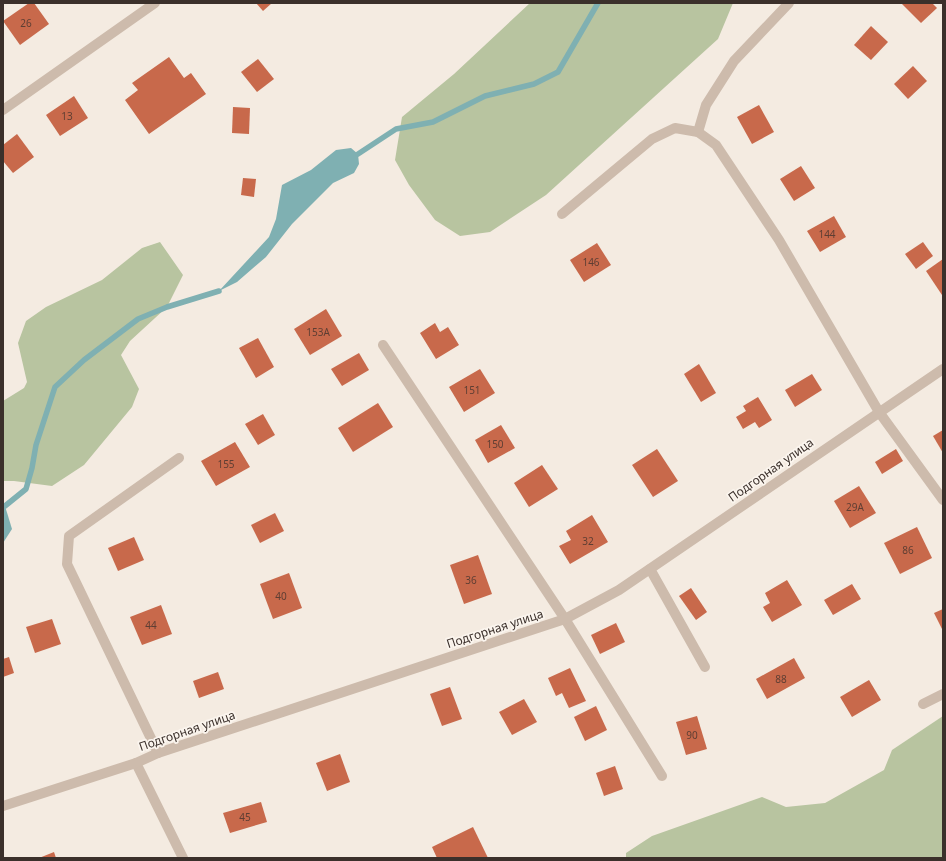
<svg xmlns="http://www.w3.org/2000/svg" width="946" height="861" viewBox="0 0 946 861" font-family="'Noto Sans',sans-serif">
  <rect width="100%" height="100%" fill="#f4ebe1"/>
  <g fill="#b8c4a0">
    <path d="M530 3H733L718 39 546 195 490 232 460 236 435 220 409 185 395 160 402 117 454 74Z"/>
    <path d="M160 242 183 275 167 307 130 341 121 355 139 389 132 407 84 465 52 486 14 481H3V401L24 388 27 382 18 343 26 321 46 307 102 280 142 248Z"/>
    <path d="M943 716V858H626V853L652 836 762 797 786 807 825 803 884 770 892 750Z"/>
  </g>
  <g fill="#7fb0b2">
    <path d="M351 148 358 154 359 164 354 173 333 183 292 224 266 257 237 282 219 291 269 237 276 219 282 185 311 170 336 150Z"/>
    <path d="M3 505 5 506 12 529 3 543Z"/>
  </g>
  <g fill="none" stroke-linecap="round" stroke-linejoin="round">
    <g stroke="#7fb0b2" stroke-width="5.5">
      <path d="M358 154 396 129 433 122 485 96 534 84 558 72 598 3"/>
      <path d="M5 506 26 489 32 468 36 445 55 387 84 360 138 319 167 307 219 291"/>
    </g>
  </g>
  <g fill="#c8694b">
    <path d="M29 3H34L49 24 20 45 3 21Z"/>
    <path d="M256 3H272L263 11Z"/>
    <path d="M901 3H932L937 8 921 23Z"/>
    <path d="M871 26 888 42 871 60 854 45Z"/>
    <path d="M169 57 184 78 191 73 206 94 149 134 125 100 138 90 132 83Z"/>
    <path d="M258 59 274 79 257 92 241 72Z"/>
    <path d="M913 66 927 81 908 99 894 84Z"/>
    <path d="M74 96 88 118 60 136 46 115Z"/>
    <path d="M759 105 774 132 752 144 737 117Z"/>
    <path d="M233 107 250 108 249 134 232 133Z"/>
    <path d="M17 134 34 157 13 173 3 161V145Z"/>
    <path d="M801 166 815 188 794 201 780 179Z"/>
    <path d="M243 178 256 179 254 197 241 195Z"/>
    <path d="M834 216 846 237 820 252 807 231Z"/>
    <path d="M923 242 933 256 916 269 905 254Z"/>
    <path d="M597 243 611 265 584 282 570 260Z"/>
    <path d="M943 259V294L942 295 926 271Z"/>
    <path d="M326 309 342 336 310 355 294 329Z"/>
    <path d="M435 323 440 332 448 327 459 345 436 359 420 333Z"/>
    <path d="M258 338 274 367 256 378 239 348Z"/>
    <path d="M359 353 369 370 342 386 331 369Z"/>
    <path d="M699 364 716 393 701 402 684 374Z"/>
    <path d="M480 369 495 393 464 412 449 387Z"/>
    <path d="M812 374 822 390 795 407 785 390Z"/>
    <path d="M758 397 772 420 759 428 755 422 743 429 736 417 746 411 743 406Z"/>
    <path d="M378 403 393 427 353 452 338 428Z"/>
    <path d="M263 414 275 435 258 445 245 424Z"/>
    <path d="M501 425 515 448 488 463 475 440Z"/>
    <path d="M943 430V453L933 436Z"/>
    <path d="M235 442 250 467 216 486 201 461Z"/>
    <path d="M657 449 678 481 653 497 632 465Z"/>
    <path d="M896 449 903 461 882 474 875 462Z"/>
    <path d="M542 465 558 489 529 507 514 483Z"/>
    <path d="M859 486 876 513 850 528 834 501Z"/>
    <path d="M275 513 284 531 260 543 251 525Z"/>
    <path d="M592 515 608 542 570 564 559 546 571 540 566 531Z"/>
    <path d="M917 527 932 558 900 574 884 543Z"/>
    <path d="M134 537 144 560 118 571 108 548Z"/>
    <path d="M478 555 492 594 464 604 450 565Z"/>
    <path d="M289 573 302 608 273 619 260 584Z"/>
    <path d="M787 580 802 605 772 622 763 607 770 603 765 593Z"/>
    <path d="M852 584 861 599 833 615 824 600Z"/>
    <path d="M691 588 707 612 696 620 679 596Z"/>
    <path d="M161 605 172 634 142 645 130 617Z"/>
    <path d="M943 609V631L934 613Z"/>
    <path d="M52 619 61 644 35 653 26 627Z"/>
    <path d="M616 623 625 642 600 654 591 635Z"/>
    <path d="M9 657 14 673 3 677V659Z"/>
    <path d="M794 658 805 678 767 699 756 679Z"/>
    <path d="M570 668 586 701 569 708 562 693 556 696 548 678Z"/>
    <path d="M218 672 224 689 199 698 193 681Z"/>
    <path d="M869 680 881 700 852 717 840 697Z"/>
    <path d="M450 687 462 719 442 726 430 694Z"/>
    <path d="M524 699 537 722 512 735 499 712Z"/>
    <path d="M596 706 607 730 585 741 574 717Z"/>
    <path d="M697 716 707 749 686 755 676 722Z"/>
    <path d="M340 754 350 782 327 791 316 763Z"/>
    <path d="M615 766 623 789 604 796 596 773Z"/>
    <path d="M261 802 267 822 230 833 223 813Z"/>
    <path d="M473 827 488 858H437L432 847Z"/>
    <path d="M54 852 56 858H39Z"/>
  </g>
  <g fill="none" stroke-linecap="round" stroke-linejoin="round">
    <g stroke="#cdbbac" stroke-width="10">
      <path d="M3 110 155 3"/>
      <path d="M698 132 706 105 734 61 789 3"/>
      <path d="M562 214 652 139 675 128 698 132 716 145 779 240 879 412 943 500"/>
      <path d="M383 345 565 619 662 776"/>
      <path d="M650 569 705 667"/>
      <path d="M923 704 943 694"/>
      <path d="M158 753 67 564 69 536 179 458"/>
      <path d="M136 763 183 858"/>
      <path d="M3 806 136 763 158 753 565 619 619 590 943 369"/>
    </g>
  </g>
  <g text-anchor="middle" stroke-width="3.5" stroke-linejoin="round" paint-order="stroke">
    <g font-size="10" fill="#5e3e33">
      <text x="26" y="27">26</text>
      <text x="67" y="120">13</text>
      <text x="827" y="238">144</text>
      <text x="591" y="266">146</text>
      <text x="318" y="336">153А</text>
      <text x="472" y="394">151</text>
      <text x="495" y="448">150</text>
      <text x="226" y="468">155</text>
      <text x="855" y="511">29А</text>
      <text x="588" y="545">32</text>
      <text x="908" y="554">86</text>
      <text x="471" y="584">36</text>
      <text x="281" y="600">40</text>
      <text x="151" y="629">44</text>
      <text x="781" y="683">88</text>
      <text x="692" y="739">90</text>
      <text x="245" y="821">45</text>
    </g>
    <g font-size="12" fill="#3b302b" stroke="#fbf5ee">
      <text transform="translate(771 470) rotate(-35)" y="4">Подгорная улица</text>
      <text transform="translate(495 629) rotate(-18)" y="4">Подгорная улица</text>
      <text transform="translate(187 731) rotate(-19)" y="4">Подгорная улица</text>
    </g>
  </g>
  <rect width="946" height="861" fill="none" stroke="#3b302b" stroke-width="8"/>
</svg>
